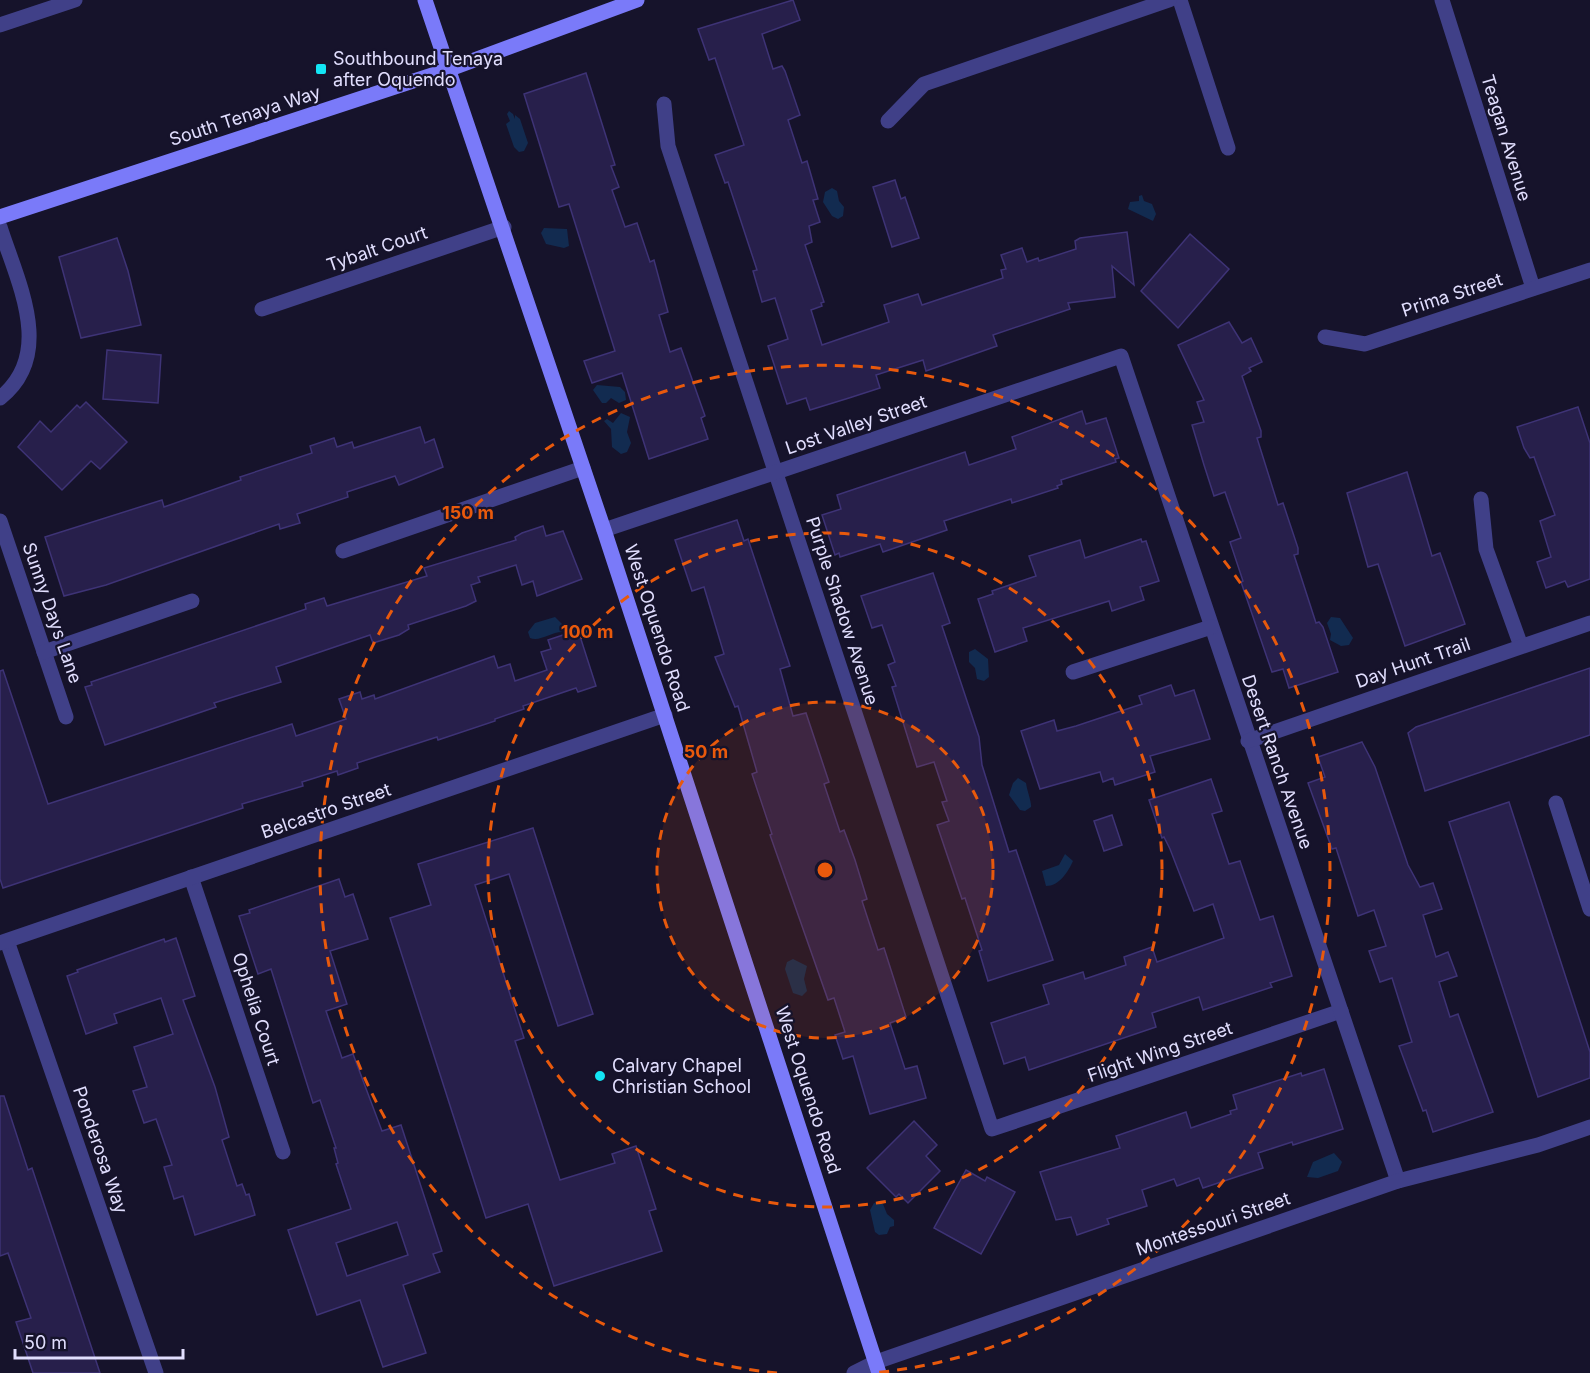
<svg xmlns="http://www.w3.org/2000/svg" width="1590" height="1373" viewBox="0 0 1590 1373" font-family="Inter,sans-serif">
  <rect width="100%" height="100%" fill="#16132b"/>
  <g fill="#122b50">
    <path d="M509 111 513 114 515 119V115L520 119 528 143 524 151 519 152 514 147 506 124 510 121 507 114Z"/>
    <path d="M832 188 837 191 839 201 844 207 843 216 838 219 832 216 823 202 825 192Z"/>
    <path d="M1142 195 1144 201 1152 204 1156 214 1153 221 1128 209 1130 202 1139 201V196Z"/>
    <path d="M544 228 567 229 569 246 564 248 546 244 541 233Z"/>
    <path d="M597 385 620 387 625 392 626 400 619 403 611 398 606 403H602L593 390Z"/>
    <path d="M621 413 630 417 627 432 631 443 627 452 621 454 612 447 611 429 604 421 607 419 613 423Z"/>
    <path d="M555 617 563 625 562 632C551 632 540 642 530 638L528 632 535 623Z"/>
    <path d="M1331 617 1340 618 1353 638 1349 645 1341 646 1330 640 1331 634 1327 623Z"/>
    <path d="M975 649 988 659 989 677 984 681 977 679 975 668 969 662V652Z"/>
    <path d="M1018 778 1026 783C1027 791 1032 803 1031 807L1025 811 1020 810 1009 795 1013 783Z"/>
    <path d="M1065 854 1073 861C1068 872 1059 886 1046 886L1042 871 1059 865Z"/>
    <path d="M793 959 807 966 804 979 807 991 802 996 793 993 785 969 787 962Z"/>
    <path d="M1334 1153 1342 1162 1338 1171 1318 1178 1307 1177 1313 1162Z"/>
    <path d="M874 1203 883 1204 887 1214 894 1220V1226L890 1227 887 1234 879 1235 875 1232 870 1210Z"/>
  </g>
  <g fill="#271f4b" stroke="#3e3376" stroke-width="1.5" fill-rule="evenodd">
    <path d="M793 0 800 20 762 34 773 69 782 66 785 71 800 115 788 120 802 163 807 161 818 199 813 200 820 222 809 226 812 242 805 245 824 302 821 303 822 306 811 310 822 345 889 322 884 305 918 294 922 305 1003 278 1001 270 1006 269 1001 255 1022 248 1027 262 1038 258 1039 261 1076 249 1075 241 1080 238 1127 232 1134 285 1112 266 1115 297 1068 303 1070 309 993 335 997 346 926 371 923 360 876 375 880 388 849 398 810 410 806 398 787 404 768 346 788 339 775 298 762 302 753 271 757 270 728 182 725 183 715 155 744 145 715 58 709 60 698 29Z"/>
    <path d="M586 73 615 165 611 166 619 187 612 190 625 227 637 223 650 262 654 260 668 312 659 315 670 352 681 348 705 416 701 418 708 439 649 459 622 373 592 383 584 361 615 351 569 204 559 207 524 94Z"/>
    <path d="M895 180 901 199 905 197 919 238 892 247 873 187Z"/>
    <path d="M1190 234 1229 269 1178 328 1141 291Z"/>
    <path d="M117 238 128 271 141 325 81 338 59 257Z"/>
    <path d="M1229 322 1242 343 1251 338 1262 362 1249 368 1251 371 1242 376 1261 431V437L1257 438 1278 505 1283 503 1298 548V554L1294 555 1316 623 1319 622 1323 627 1338 672 1289 688 1283 669 1272 672 1241 582 1243 581 1230 542 1241 538 1225 492 1214 496 1204 465 1192 425 1204 422 1197 402 1204 400 1178 345Z"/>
    <path d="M107 350 161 355 158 403 103 399Z"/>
    <path d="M86 402 127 442 100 469 91 461 62 490 18 447 40 421 51 432 77 405 80 408Z"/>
    <path d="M1578 407 1590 443V579L1568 587 1565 581 1546 588 1537 562 1551 557 1540 521 1555 515 1534 457 1530 458 1524 448 1517 427Z"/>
    <path d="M1082 411 1086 424 1106 418 1119 458 1115 459 1116 462 1061 480 1062 484 1057 486 1058 488 1012 503 1011 499 944 521 947 530 883 552 880 544 840 557 839 553 835 555 822 515 841 509 837 495 965 452 969 465 1016 449 1012 437Z"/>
    <path d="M420 427 425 443 434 439 443 467 399 485 395 476 347 492 348 497 297 514 300 523 280 529 279 524 106 585 64 596 45 537 162 500 164 507 241 480 240 477 312 453 310 446 334 438 337 447 352 442 354 448Z"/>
    <path d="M1407 472 1432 556 1440 553 1465 624 1405 646 1378 564 1368 567 1347 493Z"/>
    <path d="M737 520 744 541 748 539 790 666 780 669 793 716 806 713 829 782 824 784 840 832 844 830 855 860 867 899 862 901 878 950 884 948 906 1017 890 1023 905 1069 917 1066 926 1098 870 1114 853 1056 843 1059 835 1035 845 1032 834 998 828 1000 770 835 772 834 752 774 757 772 738 706 735 707 715 657 724 654 704 587 692 591 675 540Z"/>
    <path d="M543 526 546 536 563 531 582 579 537 596 533 581 522 585 516 565 478 577 480 582 471 585 476 601 466 606 408 625 409 629 399 635 373 643 370 635 276 667 281 682 214 703 216 707 105 745 85 687 92 685 91 682 306 609 305 604 324 598 327 606 427 576 424 568 516 540 515 537 522 533Z"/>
    <path d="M1141 539 1142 542 1146 541 1159 581 1140 587 1144 600 1112 611 1109 601 1023 628 1027 641 995 652 978 599 993 594 992 591 1036 576 1029 556 1080 540 1085 558Z"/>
    <path d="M933 573 950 623 942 626 979 737 982 765 1009 852 1016 850 1053 960 988 981 979 951 982 950 965 898 962 899 937 825 949 821 942 802 947 801 934 762 917 767 892 687 896 686 888 665 895 662 882 625 872 628 861 596Z"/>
    <path d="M578 630 596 686 578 692 576 688 523 706 524 709 495 719V721L438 740 437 737 357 763 358 768 338 775 337 771 302 782 303 786 242 804 243 808 3 888 0 879V671L3 670 48 804 292 724 296 736 346 719 339 699 360 692 362 699 374 695 375 699 494 656 498 668 510 664 515 681 547 670 541 652 551 649 548 640Z"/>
    <path d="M1590 668V735L1425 791 1408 733 1416 727Z"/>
    <path d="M1171 685 1175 696 1194 690 1210 739 1150 756 1155 772 1115 785 1113 778 1103 782 1100 772 1040 789 1021 731 1054 720 1057 731 1076 726 1142 704 1139 696Z"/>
    <path d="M1362 742 1375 767 1408 865 1420 887 1433 883 1442 909 1423 915 1436 957 1448 952 1457 976 1439 982 1450 1017 1458 1014 1493 1112 1433 1132 1426 1110 1423 1111 1399 1046 1412 1042 1392 978 1380 982 1369 951 1386 946 1374 910 1358 916 1336 848 1332 849 1308 783 1325 777 1318 757Z"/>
    <path d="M1211 779 1222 811 1212 814 1229 864 1240 861 1260 920 1273 916 1292 976 1270 983 1272 987 1203 1010 1199 997 1152 1013 1156 1027 1029 1070 1025 1057 1004 1064 991 1023 1049 1004 1043 985 1083 972 1085 979 1126 965 1124 957 1152 947 1157 962 1224 938 1213 904 1194 911 1170 849 1164 837 1162 838 1149 800Z"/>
    <path d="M1509 802 1590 1052V1078L1538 1097 1449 822Z"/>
    <path d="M1112 815 1122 845 1104 851 1094 821Z"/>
    <path d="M533 828 593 1014 558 1026 509 874 475 885 524 1038 515 1041 560 1180 615 1163 612 1154 636 1146 656 1209 649 1211 662 1251 554 1286 528 1204 486 1218 390 918 431 905 418 864Z"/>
    <path d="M339 879 345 897 353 894 368 939 330 951 347 1004 326 1011 342 1058 353 1054 382 1131 401 1125 442 1251 433 1254 440 1272 403 1285 426 1353 383 1367 360 1300 317 1315 288 1230 351 1209 336 1164 338 1163 334 1148H336L320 1100 313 1103 271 969 258 974 239 916 250 913 249 910ZM397 1222 408 1255 347 1276 336 1243Z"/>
    <path d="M176 938 195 996 183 1000 215 1087 229 1137 222 1140 237 1186 242 1184 246 1195 249 1194 255 1215 195 1235 183 1196 174 1199 164 1167 172 1165 156 1119 144 1123 133 1091 147 1087 134 1047 173 1034 161 998 114 1014 117 1023 86 1034 67 976 78 972 77 970 144 946 164 939 165 942Z"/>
    <path d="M1324 1069 1343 1129 1293 1145 1292 1142 1258 1153 1263 1168 1203 1188 1199 1178 1177 1186 1174 1179 1142 1190 1147 1206 1107 1219 1109 1224 1077 1235 1071 1217 1056 1220 1040 1172 1120 1148 1116 1136 1186 1112 1191 1128 1231 1114 1230 1111 1237 1109 1233 1095 1301 1073 1302 1076Z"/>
    <path d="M0 1096H4L28 1170 32 1168 100 1373H33L16 1322 31 1318 8 1253 0 1256Z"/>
    <path d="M914 1121 937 1145 926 1156 940 1171 908 1203 899 1194 896 1197 867 1168Z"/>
    <path d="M966 1170 985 1181 987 1177 1015 1192 981 1254 934 1228Z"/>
  </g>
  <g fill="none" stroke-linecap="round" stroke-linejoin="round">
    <g stroke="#404088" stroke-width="15">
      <path d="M1180 0 1228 148"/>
      <path d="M1442 0 1533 288"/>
      <path d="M0 25 75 0"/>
      <path d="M664 104 668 146 992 1129 1341 1011"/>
      <path d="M888 121 924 84 1169 0"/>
      <path d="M0 227C17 281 56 354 0 398"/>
      <path d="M262 309 504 227"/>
      <path d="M1325 337 1365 344 1590 270"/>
      <path d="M1481 499 1486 549 1521 646"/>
      <path d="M0 521 66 717"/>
      <path d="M604 530 1121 356 1398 1181"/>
      <path d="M343 551 583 468"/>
      <path d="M44 652 192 601"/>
      <path d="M1073 672 1211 627"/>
      <path d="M1248 741 1590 623"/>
      <path d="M1556 803 1590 909"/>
      <path d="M191 877 283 1152"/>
      <path d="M7 941 156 1373"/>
      <path d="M0 943 665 715"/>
      <path d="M854 1373 876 1362 1398 1181 1538 1145 1590 1127"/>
    </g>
    <g stroke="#7a7af9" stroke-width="15">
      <path d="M425 0 604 530 879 1373"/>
      <path d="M0 217 450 69 637 0"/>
    </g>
  </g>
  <circle cx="825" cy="870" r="168" fill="#e8590c" fill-opacity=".12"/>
  <g fill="none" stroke="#e8590c" stroke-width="3" stroke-dasharray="10 8">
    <circle cx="825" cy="870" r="168"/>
    <circle cx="825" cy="870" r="337"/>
    <path d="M777 1373A505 505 0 1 1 873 1373"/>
  </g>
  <g fill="#13e5f4" stroke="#16132b" stroke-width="2">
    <rect x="315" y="63" width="12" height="12" rx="3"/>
    <circle cx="600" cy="1076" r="6"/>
  </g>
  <g text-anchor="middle" stroke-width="4.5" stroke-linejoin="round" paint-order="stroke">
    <g font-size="18" fill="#e1defe" stroke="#16132b" text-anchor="start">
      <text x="333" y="65">Southbound Tenaya<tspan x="333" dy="21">after Oquendo</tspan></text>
      <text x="612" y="1072">Calvary Chapel<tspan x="612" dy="21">Christian School</tspan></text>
    </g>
    <g font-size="18" fill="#e1defe" stroke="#16132b">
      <text transform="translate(245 116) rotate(-18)" y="6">South Tenaya Way</text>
      <text transform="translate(1506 138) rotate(73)" y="6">Teagan Avenue</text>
      <text transform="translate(377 249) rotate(-19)" y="6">Tybalt Court</text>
      <text transform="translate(1452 295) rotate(-18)" y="6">Prima Street</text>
      <text transform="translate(856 425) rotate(-19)" y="6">Lost Valley Street</text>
      <text transform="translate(842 611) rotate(72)" y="6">Purple Shadow Avenue</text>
      <text transform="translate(52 613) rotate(71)" y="6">Sunny Days Lane</text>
      <text transform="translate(657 628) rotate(72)" y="6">West Oquendo Road</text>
      <text transform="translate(1413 663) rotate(-19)" y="6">Day Hunt Trail</text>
      <text transform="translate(1277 762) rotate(71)" y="6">Desert Ranch Avenue</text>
      <text transform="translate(326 811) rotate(-19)" y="6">Belcastro Street</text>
      <text transform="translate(256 1009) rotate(72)" y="6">Ophelia Court</text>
      <text transform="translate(1160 1052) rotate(-19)" y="6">Flight Wing Street</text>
      <text transform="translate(808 1090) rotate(72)" y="6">West Oquendo Road</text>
      <text transform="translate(100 1150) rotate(71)" y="6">Ponderosa Way</text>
      <text transform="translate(1213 1224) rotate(-19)" y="6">Montessouri Street</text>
    </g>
  </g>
  <circle cx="825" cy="870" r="9" fill="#e8590c" stroke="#16132b" stroke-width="3"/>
  <g font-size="18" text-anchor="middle" font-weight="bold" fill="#e8590c" stroke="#16132b" stroke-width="4.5" stroke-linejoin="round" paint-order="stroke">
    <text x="468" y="519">150 m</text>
    <text x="587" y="638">100 m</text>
    <text x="706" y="758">50 m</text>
  </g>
  <path d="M15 1349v9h168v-9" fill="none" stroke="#e1defe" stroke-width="3"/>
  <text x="24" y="1349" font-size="18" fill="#e1defe" stroke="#16132b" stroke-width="4.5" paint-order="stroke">50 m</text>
</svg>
